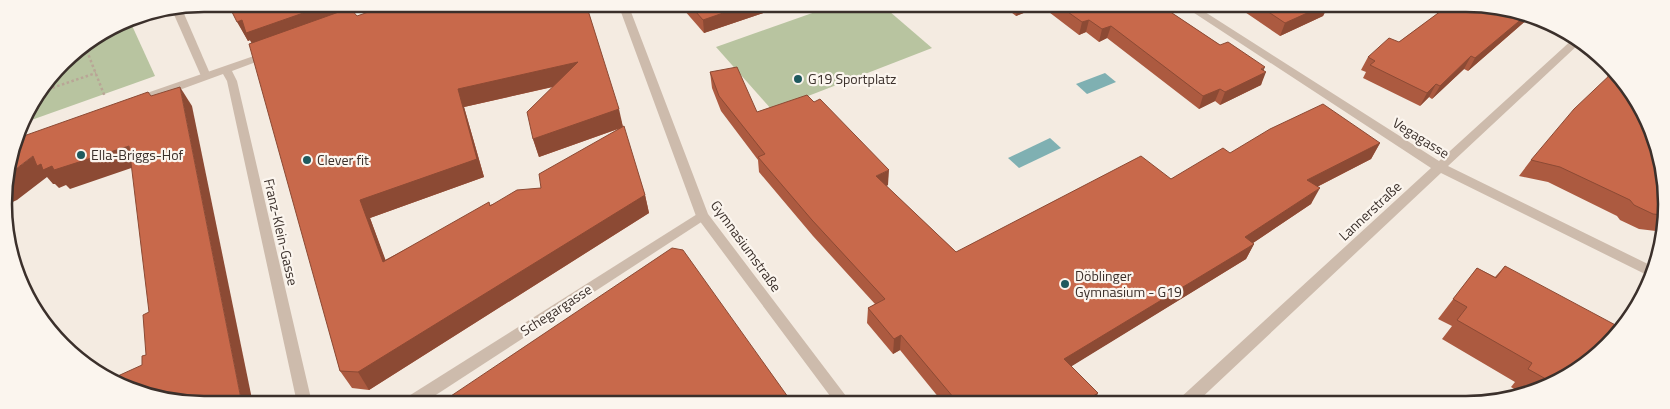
<svg xmlns="http://www.w3.org/2000/svg" width="1670" height="409" viewBox="0 0 1670 409" font-family="'Titillium Web',sans-serif">
  <rect width="100%" height="100%" fill="#f4ebe1"/>
  <g fill="#b8c4a0">
    <path d="M835 5H882L932 48 772 110 716 47Z"/>
    <path d="M129 19 155 76 23 123 24 116 72 54Z"/>
  </g>
  <g fill="#7fb0b2">
    <path d="M1105 73 1116 82 1087 94 1076 84Z"/>
    <path d="M1050 138 1061 148 1019 168 1008 158Z"/>
  </g>
  <g fill="none" stroke-linecap="round" stroke-linejoin="round">
    <g stroke="#b9a596" stroke-width="2.5" stroke-dasharray="2.5 2.5" stroke-linecap="butt">
      <path d="M85 46 105 97"/>
      <path d="M78 50 85 48"/>
      <path d="M43 91 96 73"/>
    </g>
    <path fill="#cdbbac" fill-rule="evenodd" d="M182 9 211 76 210 78 206 79 201 76 172 10Z"/>
    <g fill="#cdbbac" fill-rule="evenodd">
      <path d="M1182 5H1194L1439 161 1574 38 1580 43 1448 166 1654 267 1651 277 1441 173 1195 404H1177L1179 399 1431 168Z"/>
      <path d="M268 51 273 54 272 56 232 71 237 81 312 403H297L227 81 223 74 152 100H144L142 97 144 94Z"/>
      <path d="M702 211 706 213 708 216 706 219 422 404H402L404 399Z"/>
    </g>
    <path fill="#cdbbac" fill-rule="evenodd" d="M618 4H628L708 214 852 404H836L696 216Z"/>
  </g>
  <g fill="#ac5a40" fill-rule="evenodd">
    <path d="M228 4H345L347 8 357 16 586 4 623 127 645 195 649 213 369 390 352 388 340 371 252 43 250 40 248 41ZM553 87 533 139 539 157 618 129 541 188 490 205 385 260 370 218 484 177 464 107Z"/>
    <path d="M683 4 766 5V12L704 33 684 10Z"/>
    <path d="M1002 5H1160L1220 45 1264 71 1261 85 1220 105 1215 101 1199 109 1107 38 1099 42 1086 32 1079 35 1041 6 1016 16Z"/>
    <path d="M1240 5H1339L1325 12 1323 16 1280 36 1239 8Z"/>
    <path d="M1432 5 1492 6 1529 18 1468 71 1464 69 1432 99 1429 97 1420 106 1363 78 1366 72 1361 70 1368 57 1399 42 1440 12 1431 8Z"/>
    <path d="M1611 70 1625 83 1659 153 1664 222 1656 231 1639 229 1620 220 1617 216 1548 182 1519 176 1531 160 1608 77 1607 76Z"/>
    <path d="M710 72 757 112 888 185 886 186 956 252 1171 179 1230 153 1380 143 1371 159 1317 187 1311 204 1253 243 1254 244 1246 259 1071 366 1094 404H944L900 350 893 354 867 323 868 308 875 304 813 236 759 172 758 160 721 111 712 88Z"/>
    <path d="M1505 266 1607 347 1554 385 1522 394 1511 387 1515 382 1442 339 1452 326 1438 319 1477 268 1495 277Z"/>
  </g>
  <g fill="#8c4a34">
    <path d="M329 4H345L351 18 256 52 250 40 248 41 237 22 242 20Z"/>
    <path d="M749 4 766 5V12L704 33 703 20Z"/>
    <path d="M1018 5H1041V6L1016 16Z"/>
    <path d="M1323 5H1339L1325 12 1323 16 1280 36 1285 23Z"/>
    <path d="M1524 17 1529 18 1468 71 1475 58Z"/>
    <path d="M1089 20 1086 32 1079 35 1082 22Z"/>
    <path d="M1111 26 1107 38 1099 42 1102 29Z"/>
    <path d="M1471 56 1464 69 1432 99 1440 86Z"/>
    <path d="M578 62 582 80 464 107 484 177 370 218 393 280 383 262 360 200 458 89Z"/>
    <path d="M1265 67 1262 74 1266 72 1261 85 1220 105 1225 92Z"/>
    <path d="M1436 84 1429 97 1420 106 1427 93Z"/>
    <path d="M180 87 192 106 253 404H242Z"/>
    <path d="M1220 89 1215 101 1199 109 1203 96Z"/>
    <path d="M619 109 623 127 539 157 533 139Z"/>
    <path d="M1380 143 1371 159 1299 196 1307 180Z"/>
    <path d="M129 146 143 164 70 189 66 185 59 188 55 184H53L47 177 17 200 6 205 4 191 8 175 33 156 52 166Z"/>
    <path d="M889 170 888 185 875 191 876 176Z"/>
    <path d="M1320 188 1311 204 1238 253 1245 237Z"/>
    <path d="M645 195 649 213 369 390 358 372Z"/>
    <path d="M1254 244 1246 259 1059 374 1064 359Z"/>
    <path d="M901 335 900 350 893 354 894 339Z"/>
    <path d="M1098 393 1094 404H1081Z"/>
  </g>
  <g fill="#c8694b" stroke="#8c4a34">
    <path d="M228 4H329L246 33 242 20 237 22Z"/>
    <path d="M391 4H586L619 109 533 139 527 112 578 62 458 89 477 159 360 200 383 262 489 202 490 206 517 190 541 188 539 174 624 126 645 195 358 372 340 371 249 44 350 8 357 16Z"/>
    <path d="M689 4H749L703 20Z"/>
    <path d="M1058 5H1160L1220 45 1228 42 1265 67 1261 69 1266 72 1225 92 1220 89 1203 96 1111 26 1102 29 1089 20 1082 22Z"/>
    <path d="M1258 5H1325L1285 23Z"/>
    <path d="M1449 5 1492 6 1524 17 1475 58 1471 56 1440 86 1436 84 1427 93 1370 65 1375 61 1368 57 1389 38 1399 42Z"/>
    <path d="M737 67 757 112 807 95 814 102 820 99 889 170 876 176 956 252 1141 156 1171 179 1223 148 1230 153 1270 129 1323 104 1380 143 1307 180 1320 188 1245 237 1254 244 1064 359 1098 393 1081 404H959L901 335 894 339 868 308 885 299 812 220 758 157 765 154 719 96 710 72Z"/>
    <path d="M1613 72 1625 83 1659 153 1663 215 1653 214 1634 205 1630 200 1560 167 1531 160 1574 109Z"/>
    <path d="M180 87 242 404 178 403 109 380 142 365V356L146 355 143 315 149 312 129 146 54 170 52 166 43 170 41 164 37 166 33 156 8 175 18 138 148 92 151 96Z"/>
    <path d="M672 248 683 250 793 404H439Z"/>
    <path d="M1505 266 1621 328 1607 347 1555 384 1528 369 1532 363 1457 320 1467 307 1453 299 1477 268 1496 278Z"/>
  </g>
  <g fill="#1f5a5e" stroke="#fbf5ee" stroke-width="2">
    <circle cx="798" cy="79" r="5"/>
    <circle cx="81" cy="155" r="5"/>
    <circle cx="307" cy="160" r="5"/>
    <circle cx="1065" cy="284" r="5"/>
  </g>
  <g text-anchor="middle" stroke-width="4.5" stroke-linejoin="round" paint-order="stroke">
    <g font-size="14" fill="#3b302b" stroke="#fbf5ee" text-anchor="start">
      <text x="808" y="84">G19 Sportplatz</text>
      <text x="91" y="160">Ella-Briggs-Hof</text>
      <text x="317" y="165">Clever fit</text>
      <text x="1075" y="281">Döblinger<tspan x="1075" dy="16">Gymnasium - G19</tspan></text>
    </g>
    <g font-size="14" fill="#3b302b" stroke="#fbf5ee">
      <text transform="translate(1421 138) rotate(32)" y="5">Vegagasse</text>
      <text transform="translate(1370 211) rotate(-43)" y="5">Lannerstraße</text>
      <text transform="translate(281 232) rotate(77)" y="5">Franz-Klein-Gasse</text>
      <text transform="translate(746 246) rotate(54)" y="5">Gymnasiumstraße</text>
      <text transform="translate(556 310) rotate(-33)" y="5">Schegargasse</text>
    </g>
  </g>
  <path d="M0 0H1670V409H0ZM204 12H1466A192 192 0 0 1 1658 204V204A192 192 0 0 1 1466 396H204A192 192 0 0 1 12 204V204A192 192 0 0 1 204 12Z" fill="#fbf5ee" fill-rule="evenodd"/>
  <path fill="none" stroke="#3b302b" stroke-width="2.5" d="M204 12H1466A192 192 0 0 1 1658 204V204A192 192 0 0 1 1466 396H204A192 192 0 0 1 12 204V204A192 192 0 0 1 204 12Z"/>
</svg>
